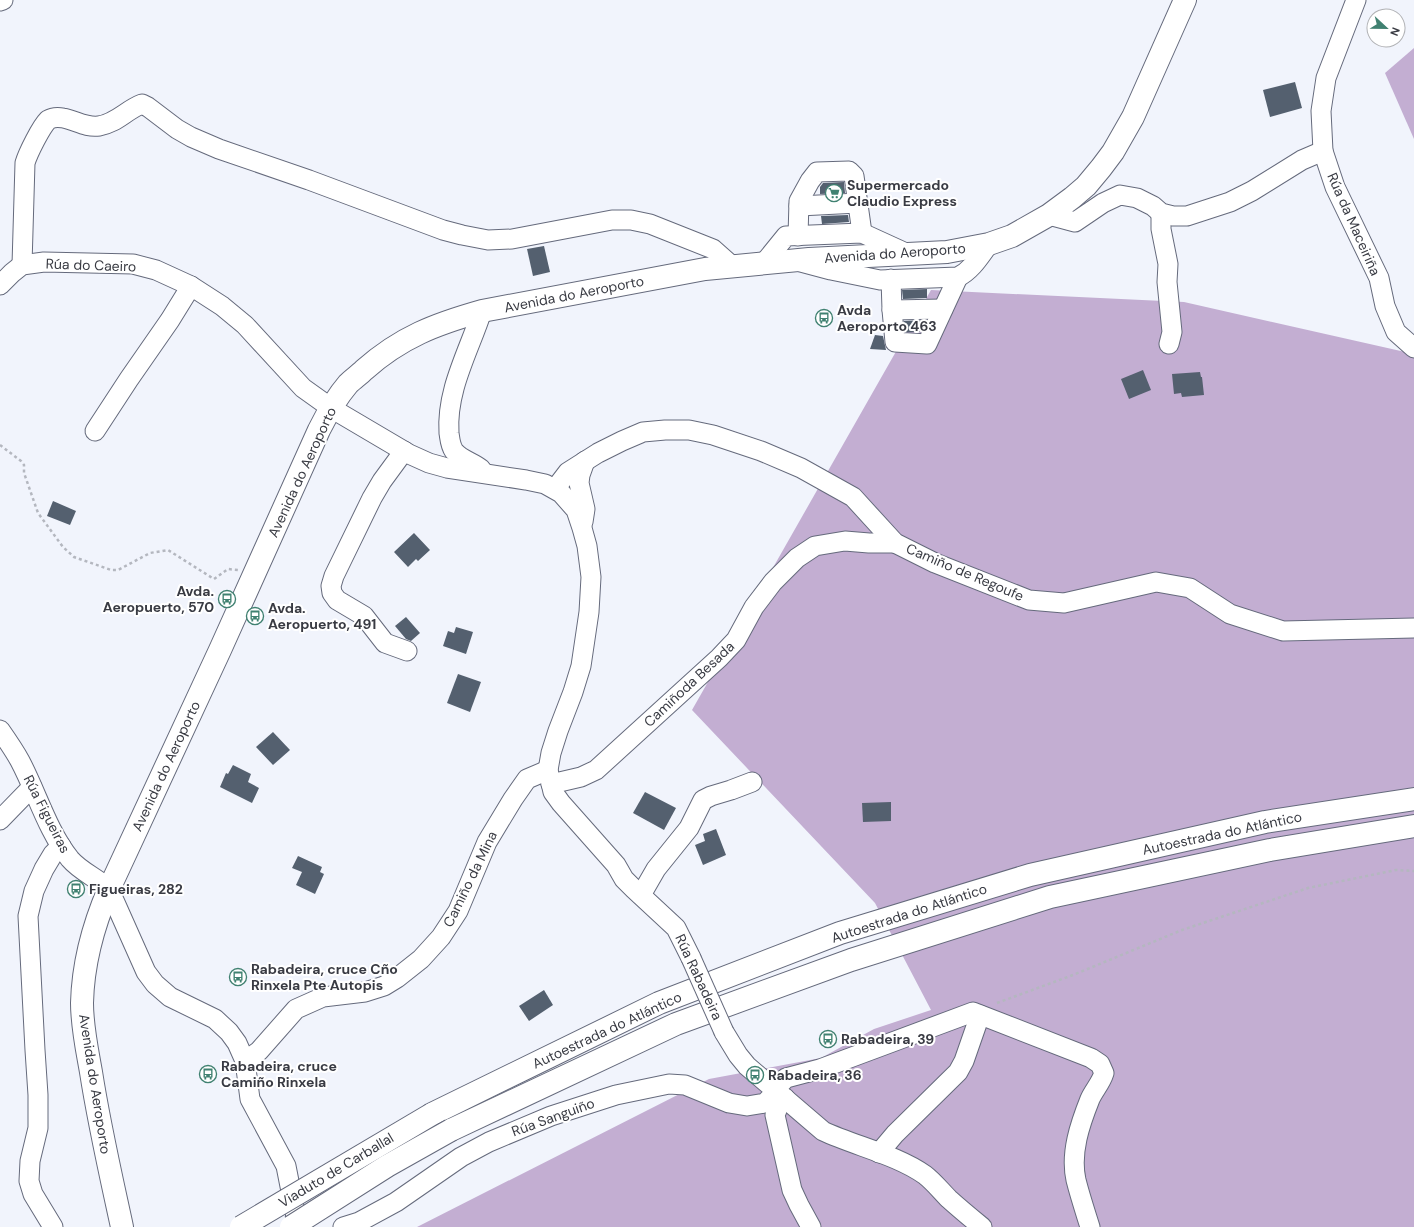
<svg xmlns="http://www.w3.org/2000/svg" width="1414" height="1227" viewBox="0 0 1414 1227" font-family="'DM Sans',sans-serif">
  <rect width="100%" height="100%" fill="#f1f4fc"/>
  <g fill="#c3aed2">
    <path d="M1414 48V139L1385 73Z"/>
    <path d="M931 290 1184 302 1414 354V1227H417L709 1079 821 1058 874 1029 931 1010 875 903 692 710Z"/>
  </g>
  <g fill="#54606f">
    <path d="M1295 82 1302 108 1270 117 1263 90Z"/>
    <path d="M844 182 845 193 820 194V187L823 183Z"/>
    <path d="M848 215 849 222 822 224 821 216Z"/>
    <path d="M544 246 550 272 533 276 527 249Z"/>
    <path d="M927 289V298L903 299 902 290Z"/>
    <path d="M926 320 920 332H905L904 321Z"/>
    <path d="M875 335 883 336 886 350 870 349Z"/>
    <path d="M1143 370 1151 390 1129 399 1121 379Z"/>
    <path d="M1200 372 1201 377H1202L1204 395 1182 397 1181 393 1174 394 1172 374Z"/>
    <path d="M53 501 76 511 70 525 47 516Z"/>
    <path d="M414 533 430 550 418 561 416 559 408 567 394 552Z"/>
    <path d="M406 617 420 633 411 641 406 639 395 626Z"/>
    <path d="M456 627 473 632 466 654 443 646 448 631 454 633Z"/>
    <path d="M458 674 481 682 470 712 447 703Z"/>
    <path d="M273 732 290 750 273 765 256 747Z"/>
    <path d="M233 765 251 774 248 782 259 788 252 803 220 787 226 773 228 774Z"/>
    <path d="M645 792 676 808 664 830 633 813Z"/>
    <path d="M891 802V821L863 822 862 803Z"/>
    <path d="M716 829 726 855 703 865 695 845 705 841 703 834Z"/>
    <path d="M298 856 322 867 320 872 324 874 315 894 296 885 302 872 292 868Z"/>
    <path d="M544 990 553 1005 529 1021 519 1006Z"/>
  </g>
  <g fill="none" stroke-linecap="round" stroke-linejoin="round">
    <g stroke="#656a7c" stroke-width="21">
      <g id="minor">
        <path d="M1356 0 1326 78 1321 111 1323 151 1335 187 1379 278 1385 306 1396 332 1414 348"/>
        <path d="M0 1 3 0"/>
        <path d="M799 206 858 203"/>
        <path d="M1161 213V229L1168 264 1167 282 1172 332 1169 344"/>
        <path d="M1049 215 1075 222 1103 203 1120 195 1137 198 1153 206 1161 213 1173 216H1187L1230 202 1252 191 1302 160 1323 151"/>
        <path d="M798 236 799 201 810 181 817 172 849 171 854 176 862 233"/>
        <path d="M801 262 831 270 880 280 958 277C972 270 980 256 989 244"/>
        <path d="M764 263 786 236 862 233 908 254"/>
        <path d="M22 265 25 163C28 153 41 127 48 120 53 117 58 117 63 118 75 120 86 128 99 126 117 123 126 110 142 104L148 107 177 129 191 137 219 149 309 180 443 230 462 235 488 240 512 239 612 220H631L650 224 713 249 732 266"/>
        <path d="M891 279 892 310 895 342 927 344 958 277"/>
        <path d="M0 285 12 273 22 265 44 262 133 264 156 270 191 286 222 306 245 325 303 388 331 408 409 454 429 463 447 468 526 480 545 484 561 493 576 510 582 528 587 546 591 577 589 612 581 666 573 692 558 731 551 753 548 770 553 792 561 803 616 865 624 879 634 889 676 928 691 958"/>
        <path d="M892 310 943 309"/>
        <path d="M95 431 129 379 170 320 191 286"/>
        <path d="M404 451 382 481 372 498 334 576 331 586 332 593 337 600 364 616 385 643 407 651"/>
        <path d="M481 469C473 462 461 460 454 451 450 445 450 439 449 433 446 390 469 351 482 311"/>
        <path d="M555 489 568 472 598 453 622 441 643 432 665 430H689L713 435 761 451 801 468 853 497 895 543 935 563 1029 600 1064 603 1156 582 1190 588 1230 614 1283 631 1414 628"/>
        <path d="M583 522 585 509 579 483 580 475 585 461"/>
        <path d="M0 730C7 740 14 750 20 761 37 793 47 830 70 859 80 871 97 878 109 889L146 972 155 984 170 997 215 1019 229 1032 237 1043 245 1061 250 1099 286 1166 298 1227"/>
        <path d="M551 784 581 777 596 770 719 658 736 640 754 607 773 582 797 558 815 546 845 541 869 543H895"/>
        <path d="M0 820 32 787"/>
        <path d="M641 895 656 869 689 828 703 800 711 796 731 790 752 782"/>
        <path d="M724 1032 738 1055 747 1066 823 1131C855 1146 897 1155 925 1175 934 1182 941 1191 949 1199 960 1209 971 1218 982 1227"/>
        <path d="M245 1061 259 1051 296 1009 323 997 365 992 384 986 397 978 421 959 441 937 458 911 487 842 513 799 527 779 548 770"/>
        <path d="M785 1098 779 1105 775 1115 792 1190 799 1205 811 1227"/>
        <path d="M879 1153 895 1134 958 1072 964 1061 980 1015"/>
        <path d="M53 1227 33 1194 29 1181 30 1161 38 1128V1095L35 1050 28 916 34 891 44 869 53 854 61 846"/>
        <path d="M343 1227 359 1222 396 1202 461 1157 489 1142 551 1116 616 1095 669 1084 685 1085 729 1103 747 1106 765 1103 772 1096 775 1089 786 1078 820 1069 973 1012 1091 1058 1100 1064 1104 1073C1101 1083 1094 1090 1090 1099 1080 1124 1070 1153 1076 1180 1080 1196 1085 1211 1090 1227"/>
      </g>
    </g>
    <g stroke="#656a7c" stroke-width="24">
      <path id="major" d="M122 1227C111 1176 99 1124 91 1072 87 1049 82 1027 82 1003 83 963 93 926 109 889L220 650 319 430C327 414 336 398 348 384 353 379 359 375 364 370 401 337 436 324 482 311L705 269 809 259 947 252 989 244 1012 236 1049 215 1072 198 1086 186 1101 168 1113 152 1133 117 1185 0"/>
    </g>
    <g stroke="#656a7c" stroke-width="24">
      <g id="highway">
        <path d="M432 1114 659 1003 840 933 1030 875 1265 822 1414 799"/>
        <path d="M451 1130 676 1024 851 960 1050 897 1270 850 1414 826"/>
      </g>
    </g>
    <g stroke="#b4b7bf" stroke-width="2.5" stroke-dasharray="3 3" stroke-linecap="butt">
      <path d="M0 445 21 461 24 465V473L38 513 63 547 74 557 111 570H118L150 553 168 550 214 579 228 569 238 570"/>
      <path d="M997 1003 1073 975 1182 930 1308 888 1396 870 1414 871"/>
    </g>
    <use href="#minor" stroke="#fff" stroke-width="19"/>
    <use href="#major" stroke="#fff" stroke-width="22"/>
    <use href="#highway" stroke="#fff" stroke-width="22"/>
    <g stroke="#656a7c" stroke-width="21" stroke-linecap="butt">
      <path id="minor-bridge" d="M691 958 724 1032"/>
    </g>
    <g stroke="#656a7c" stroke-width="24" stroke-linecap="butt">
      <g id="highway-bridge">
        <path d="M241 1227 432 1114"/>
        <path d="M291 1227 387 1166 451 1130"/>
      </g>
    </g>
    <use href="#minor-bridge" stroke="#fff" stroke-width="19"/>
    <use href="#highway-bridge" stroke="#fff" stroke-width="22"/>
  </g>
  <defs>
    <g id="supermarket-ring" transform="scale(0.9)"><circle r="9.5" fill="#fff" stroke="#408171" stroke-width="1.5"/><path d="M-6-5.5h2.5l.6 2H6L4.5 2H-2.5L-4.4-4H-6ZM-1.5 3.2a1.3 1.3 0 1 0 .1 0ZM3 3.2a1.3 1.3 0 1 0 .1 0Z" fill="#408171"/></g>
    <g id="bus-ring" transform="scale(0.9)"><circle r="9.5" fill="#fff" stroke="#408171" stroke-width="1.5"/><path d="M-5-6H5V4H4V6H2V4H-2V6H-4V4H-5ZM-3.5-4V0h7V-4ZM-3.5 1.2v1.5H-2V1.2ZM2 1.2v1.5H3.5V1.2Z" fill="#408171"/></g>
  </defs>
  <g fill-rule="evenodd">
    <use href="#supermarket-ring" x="834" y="193"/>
    <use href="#bus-ring" x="824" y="318"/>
    <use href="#bus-ring" x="227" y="599"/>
    <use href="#bus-ring" x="255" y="616"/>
    <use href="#bus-ring" x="76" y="889"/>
    <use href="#bus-ring" x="238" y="977"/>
    <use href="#bus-ring" x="828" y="1039"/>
    <use href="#bus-ring" x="208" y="1074"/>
    <use href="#bus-ring" x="755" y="1075"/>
  </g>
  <g text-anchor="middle" stroke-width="4" stroke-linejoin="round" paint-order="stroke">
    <g font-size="14" font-weight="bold" fill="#393b43" stroke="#fff" text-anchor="start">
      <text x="847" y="190">Supermercado<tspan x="847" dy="16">Claudio Express</tspan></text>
      <text x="837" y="315">Avda<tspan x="837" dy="16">Aeroporto 463</tspan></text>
      <text x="214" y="596" text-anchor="end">Avda.<tspan x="214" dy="16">Aeropuerto, 570</tspan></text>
      <text x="268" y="613">Avda.<tspan x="268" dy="16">Aeropuerto, 491</tspan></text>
      <text x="89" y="894">Figueiras, 282</text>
      <text x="251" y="974">Rabadeira, cruce Cño<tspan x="251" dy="16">Rinxela Pte Autopis</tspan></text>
      <text x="841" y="1044">Rabadeira, 39</text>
      <text x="221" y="1071">Rabadeira, cruce<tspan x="221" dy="16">Camiño Rinxela</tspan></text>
      <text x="768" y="1080">Rabadeira, 36</text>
    </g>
    <g font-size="14" fill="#393b43" stroke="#fff">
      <text transform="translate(1354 224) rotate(66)" y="5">Rúa da Maceiriña</text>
      <text transform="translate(895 253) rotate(-4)" y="5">Avenida do Aeroporto</text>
      <text transform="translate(91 265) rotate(2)" y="5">Rúa do Caeiro</text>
      <text transform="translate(574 294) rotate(-11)" y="5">Avenida do Aeroporto</text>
      <text transform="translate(302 472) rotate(-65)" y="5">Avenida do Aeroporto</text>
      <text transform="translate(965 572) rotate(23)" y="5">Camiño de Regoufe</text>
      <text transform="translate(689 684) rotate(-43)" y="5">Camiñoda Besada</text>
      <text transform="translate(166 766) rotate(-65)" y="5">Avenida do Aeroporto</text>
      <text transform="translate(47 814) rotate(63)" y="5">Rúa Figueiras</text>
      <text transform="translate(1222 833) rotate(-12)" y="5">Autoestrada do Atlántico</text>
      <text transform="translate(470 879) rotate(-64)" y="5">Camiño da Mina</text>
      <text transform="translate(909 913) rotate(-18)" y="5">Autoestrada do Atlántico</text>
      <text transform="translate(699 977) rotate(65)" y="5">Rúa Rabadeira</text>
      <text transform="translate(607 1030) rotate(-25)" y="5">Autoestrada do Atlántico</text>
      <text transform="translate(95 1084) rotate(81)" y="5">Avenida do Aeroporto</text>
      <text transform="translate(553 1117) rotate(-20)" y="5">Rúa Sanguiño</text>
      <text transform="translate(336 1170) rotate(-31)" y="5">Viaduto de Carballal</text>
    </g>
  </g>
  <g transform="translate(1386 28) rotate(112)"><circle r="19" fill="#ffffff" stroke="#b0b1b4"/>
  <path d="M0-3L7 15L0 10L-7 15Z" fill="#408171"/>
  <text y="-6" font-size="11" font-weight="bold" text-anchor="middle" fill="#393b43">N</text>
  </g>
</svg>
